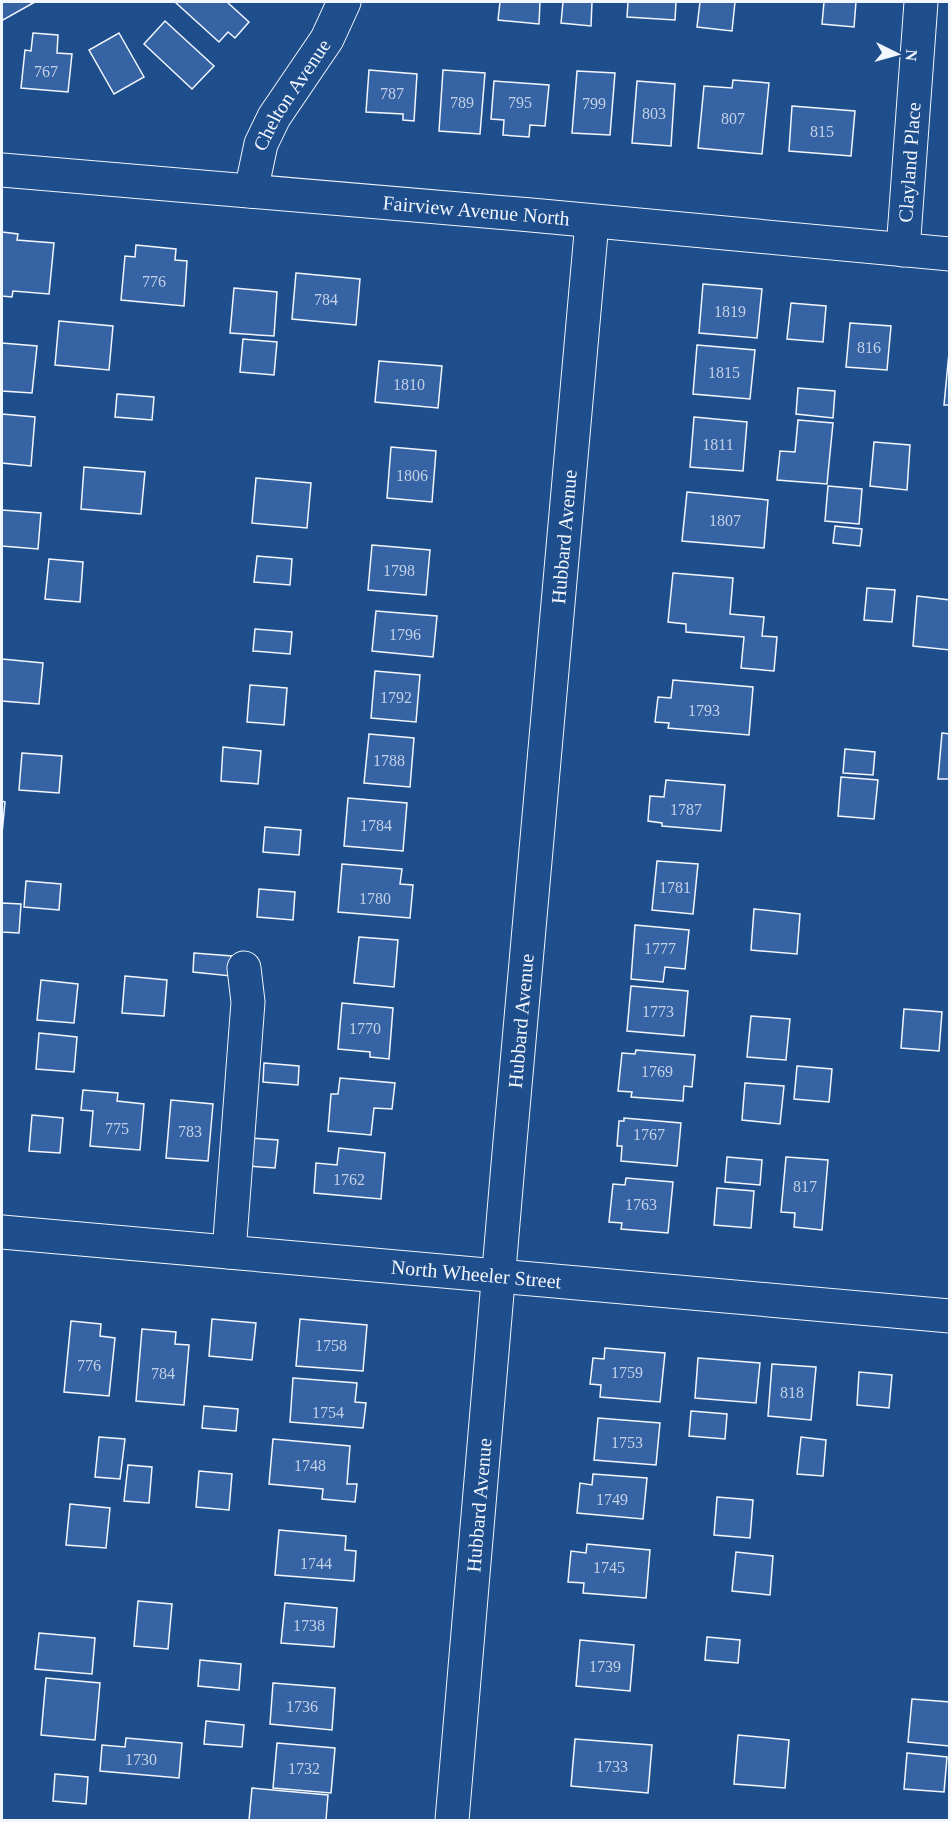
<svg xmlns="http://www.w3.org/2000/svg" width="951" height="1822" viewBox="0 0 951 1822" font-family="'Times New Roman',serif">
  <rect width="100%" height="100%" fill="#1f4e8c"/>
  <g fill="#3563a3" stroke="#f2f6ff" stroke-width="1.5">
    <path d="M2 2H35L3 20 2 18Z"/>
    <path d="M175 2H227L249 22 235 38 228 32 219 42Z"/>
    <path d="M500 2H540L539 24 498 20Z"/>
    <path d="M563 2H592L591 26 561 23Z"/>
    <path d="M628 2H676L675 20 627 17Z"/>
    <path d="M700 2H735L732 31 697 27Z"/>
    <path d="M824 2H856L854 27 822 24Z"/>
    <path d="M165 21 214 66 192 89 144 44Z"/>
    <path d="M33 33 58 35 57 53 72 54 68 92 21 88 25 50 31 51Z"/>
    <path d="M119 33 144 77 114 94 89 50Z"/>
    <path d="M369 70 417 74 414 121 403 120V114L366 112Z"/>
    <path d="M443 70 485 73 480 134 439 131Z"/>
    <path d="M577 71 615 73 610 135 572 133Z"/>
    <path d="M733 80 769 83 762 154 698 148 704 86 732 88Z"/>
    <path d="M494 81 549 85 545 126 530 125 529 137 503 135 504 120 491 119Z"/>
    <path d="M637 81 675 84 671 146 632 143Z"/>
    <path d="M792 106 855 111 851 156 789 151Z"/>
    <path d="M2 232 18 234 17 240 54 243 49 294 13 291 12 297 2 296Z"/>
    <path d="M136 245 176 249 175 260 187 261 184 306 121 300 125 256 135 257Z"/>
    <path d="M296 273 360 279 356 325 292 319Z"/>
    <path d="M703 284 762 289 757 338 699 333Z"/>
    <path d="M234 288 277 292 274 336 230 333Z"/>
    <path d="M791 303 826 306 823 342 787 339Z"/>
    <path d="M59 321 113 326 109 370 55 365Z"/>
    <path d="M850 323 891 326 887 370 846 367Z"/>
    <path d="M243 339 277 342 274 375 240 372Z"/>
    <path d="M950 342V405H944Z"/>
    <path d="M2 343 37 346 32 393 2 391Z"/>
    <path d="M697 345 755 350 750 399 693 394Z"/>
    <path d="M379 361 442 366 438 408 375 402Z"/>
    <path d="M798 388 835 391 833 418 796 414Z"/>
    <path d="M117 394 154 397 152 420 115 417Z"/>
    <path d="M2 414 35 417 31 466 2 463Z"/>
    <path d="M694 417 747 422 743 471 690 467Z"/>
    <path d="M798 420 833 423 827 484 777 480 780 451 795 452Z"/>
    <path d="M874 442 910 445 907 490 870 486Z"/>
    <path d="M391 447 436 451 432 502 387 498Z"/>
    <path d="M84 467 145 472 141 514 81 509Z"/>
    <path d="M256 478 311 483 307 528 252 523Z"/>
    <path d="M828 486 862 489 859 524 825 521Z"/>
    <path d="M687 492 768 500 764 548 682 541Z"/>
    <path d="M2 510 41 513 38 549 2 546Z"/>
    <path d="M835 526 862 529 860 546 833 543Z"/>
    <path d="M372 545 430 550 426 595 368 590Z"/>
    <path d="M257 556 292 559 290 585 254 582Z"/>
    <path d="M49 559 83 562 80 602 45 599Z"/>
    <path d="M673 573 733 578 730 614 764 617 762 636 777 637 774 671 741 668 744 637 686 632V624L668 622Z"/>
    <path d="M867 588 895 590 892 622 864 620Z"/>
    <path d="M917 596 950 600V650L913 646Z"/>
    <path d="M376 611 437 616 433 657 372 651Z"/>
    <path d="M255 629 292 632 290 654 253 651Z"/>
    <path d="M2 659 43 663 39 704 2 701Z"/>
    <path d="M375 671 420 675 416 722 371 718Z"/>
    <path d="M673 680 753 687 749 735 668 728 669 723 655 722 658 697 671 698Z"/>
    <path d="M250 685 287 688 284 725 247 722Z"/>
    <path d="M942 733 950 734V779H938Z"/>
    <path d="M369 734 414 738 410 787 364 783Z"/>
    <path d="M223 747 261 751 258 784 221 781Z"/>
    <path d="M845 749 875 752 873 775 843 773Z"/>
    <path d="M22 753 62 756 59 793 19 790Z"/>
    <path d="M841 777 878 780 874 819 838 816Z"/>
    <path d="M666 780 725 785 721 831 662 826V823L648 821 650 796 664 797Z"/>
    <path d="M348 798 407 803 403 851 344 846Z"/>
    <path d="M2 801 5 802 2 834Z"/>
    <path d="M265 827 301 830 299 855 263 852Z"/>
    <path d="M657 861 698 864 693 914 652 910Z"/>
    <path d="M342 864 402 869 400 884 413 885 410 918 338 912Z"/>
    <path d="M26 881 61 884 59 910 24 907Z"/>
    <path d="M259 889 295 892 293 920 257 917Z"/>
    <path d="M2 903 21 904 19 933 2 932Z"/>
    <path d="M754 909 800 914 797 954 751 950Z"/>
    <path d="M635 925 689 930 685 969 665 967 663 982 631 979Z"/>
    <path d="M359 937 398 940 394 987 354 983Z"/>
    <path d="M194 953 232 956 231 976 193 972Z"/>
    <path d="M125 976 167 980 164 1016 122 1013Z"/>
    <path d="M41 980 78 984 74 1023 37 1020Z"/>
    <path d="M631 986 688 991 684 1036 627 1031Z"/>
    <path d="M342 1003 393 1008 389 1059 370 1057V1052L338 1049Z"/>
    <path d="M904 1009 942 1012 939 1051 901 1048Z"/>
    <path d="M751 1016 790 1019 786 1060 747 1057Z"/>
    <path d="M39 1033 77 1037 74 1072 36 1069Z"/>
    <path d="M636 1050 695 1055 692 1087 684 1086 683 1101 631 1097 632 1092 618 1091 622 1053 635 1054Z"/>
    <path d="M264 1063 299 1066 298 1085 263 1082Z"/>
    <path d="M797 1066 832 1069 829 1102 794 1099Z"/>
    <path d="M340 1078 395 1083 392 1109 374 1108 371 1135 328 1131 331 1094H338Z"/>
    <path d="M745 1083 784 1086 780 1124 742 1120Z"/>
    <path d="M83 1090 118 1093 117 1101 144 1104 140 1150 90 1146 93 1111 81 1110Z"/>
    <path d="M171 1100 213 1104 208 1161 166 1158Z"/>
    <path d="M32 1115 63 1118 60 1153 29 1151Z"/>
    <path d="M624 1118 681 1123 677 1166 621 1161 622 1146H617L619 1121H624Z"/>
    <path d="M250 1138 278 1140 275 1168 248 1166Z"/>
    <path d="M339 1148 385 1153 381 1199 314 1193 316 1163 337 1165Z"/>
    <path d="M727 1157 762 1160 760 1185 725 1182Z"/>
    <path d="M786 1157 828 1160 822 1230 794 1227 795 1213 781 1212Z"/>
    <path d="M626 1178 673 1182 668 1233 621 1229 622 1223 609 1222 613 1184 625 1185Z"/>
    <path d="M717 1188 754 1191 751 1228 714 1225Z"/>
    <path d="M212 1319 256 1323 252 1360 209 1356Z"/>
    <path d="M300 1319 367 1325 363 1371 296 1366Z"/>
    <path d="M71 1321 101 1324 100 1336 115 1338 109 1396 64 1392Z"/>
    <path d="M142 1329 176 1332 175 1344 189 1345 184 1405 136 1401Z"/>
    <path d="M605 1348 665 1353 660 1402 600 1397 601 1385 590 1384 593 1358 604 1359Z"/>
    <path d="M698 1358 760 1363 756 1403 695 1398Z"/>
    <path d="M772 1364 816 1367 811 1420 768 1416Z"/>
    <path d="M859 1372 892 1375 889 1408 857 1405Z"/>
    <path d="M293 1378 357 1383 355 1402 366 1403 363 1428 290 1422Z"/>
    <path d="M204 1406 238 1409 236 1431 202 1428Z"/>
    <path d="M691 1411 727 1414 725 1439 689 1436Z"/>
    <path d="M598 1418 660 1423 656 1465 594 1460Z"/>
    <path d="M99 1437 125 1439 120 1479 95 1477Z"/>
    <path d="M801 1437 826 1440 823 1476 797 1474Z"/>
    <path d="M273 1439 350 1446 347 1484H357L355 1502 322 1499 323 1489 269 1484Z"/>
    <path d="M128 1465 152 1467 149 1503 124 1501Z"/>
    <path d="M199 1471 232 1474 229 1510 196 1507Z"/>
    <path d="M593 1474 647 1478 643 1519 577 1513 580 1483 592 1485Z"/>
    <path d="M717 1497 753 1500 750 1538 714 1535Z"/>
    <path d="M70 1504 110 1508 106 1548 66 1545Z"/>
    <path d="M279 1530 346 1536 345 1550 356 1551 354 1581 275 1575Z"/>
    <path d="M587 1544 650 1550 646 1598 583 1593 584 1583 568 1582 571 1551 586 1553Z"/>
    <path d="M736 1552 773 1556 770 1595 732 1591Z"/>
    <path d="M138 1601 172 1604 168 1649 134 1646Z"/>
    <path d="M285 1603 337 1608 334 1647 281 1643Z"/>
    <path d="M39 1633 95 1638 92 1674 35 1669Z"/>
    <path d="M707 1637 740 1640 738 1663 705 1660Z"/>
    <path d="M580 1640 634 1645 630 1691 576 1686Z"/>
    <path d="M200 1660 241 1664 239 1690 198 1686Z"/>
    <path d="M46 1678 100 1683 95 1740 41 1735Z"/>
    <path d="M273 1683 335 1688 332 1730 270 1724Z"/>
    <path d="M912 1699 950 1702 949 1746 908 1742Z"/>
    <path d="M206 1721 244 1725 242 1747 204 1744Z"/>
    <path d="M738 1735 789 1740 785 1788 734 1784Z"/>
    <path d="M126 1738 182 1743 179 1778 100 1771 102 1745 125 1747Z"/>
    <path d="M575 1739 652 1745 648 1793 571 1786Z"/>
    <path d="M277 1743 335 1748 331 1793 273 1788Z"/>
    <path d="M907 1753 947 1757 944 1792 904 1789Z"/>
    <path d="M55 1774 88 1777 86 1804 53 1801Z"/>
    <path d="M252 1788 328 1795 326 1820H249Z"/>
  </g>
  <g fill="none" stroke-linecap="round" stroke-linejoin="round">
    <g stroke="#f2f6ff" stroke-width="35">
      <g id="minor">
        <path id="s1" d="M2 170 531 215 950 254"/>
        <path id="s2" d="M251 191 261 144 274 117 327 39 344 2"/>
        <path id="s3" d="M903 250 921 2"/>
        <path id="s4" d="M2 1232 950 1316"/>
        <path d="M229 1252 248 1002 244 968"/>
        <path id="s5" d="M452 1820 509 1153 592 222"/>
      </g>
    </g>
    <use href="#minor" stroke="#1f4e8c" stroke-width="33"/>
  </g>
  <g text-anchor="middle" stroke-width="4.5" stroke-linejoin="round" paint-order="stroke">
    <g font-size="16" fill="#c3d1e8">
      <text x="46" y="77">767</text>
      <text x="392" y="99">787</text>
      <text x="462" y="108">789</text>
      <text x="520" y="108">795</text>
      <text x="594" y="109">799</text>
      <text x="654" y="119">803</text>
      <text x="733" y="124">807</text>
      <text x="822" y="137">815</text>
      <text x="154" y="287">776</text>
      <text x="326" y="305">784</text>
      <text x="730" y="317">1819</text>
      <text x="869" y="353">816</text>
      <text x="724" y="378">1815</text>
      <text x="409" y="390">1810</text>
      <text x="718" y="450">1811</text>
      <text x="412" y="481">1806</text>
      <text x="725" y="526">1807</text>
      <text x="399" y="576">1798</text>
      <text x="405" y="640">1796</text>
      <text x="396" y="703">1792</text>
      <text x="704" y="716">1793</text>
      <text x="389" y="766">1788</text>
      <text x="686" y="815">1787</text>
      <text x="376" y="831">1784</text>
      <text x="675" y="893">1781</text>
      <text x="375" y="904">1780</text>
      <text x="660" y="954">1777</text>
      <text x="658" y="1017">1773</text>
      <text x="365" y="1034">1770</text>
      <text x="657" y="1077">1769</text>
      <text x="117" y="1134">775</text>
      <text x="190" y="1137">783</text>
      <text x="649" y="1140">1767</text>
      <text x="349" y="1185">1762</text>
      <text x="805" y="1192">817</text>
      <text x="641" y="1210">1763</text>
      <text x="331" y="1351">1758</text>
      <text x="89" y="1371">776</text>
      <text x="627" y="1378">1759</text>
      <text x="163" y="1379">784</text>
      <text x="792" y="1398">818</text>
      <text x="328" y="1418">1754</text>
      <text x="627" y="1448">1753</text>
      <text x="310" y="1471">1748</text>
      <text x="612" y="1505">1749</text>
      <text x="316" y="1569">1744</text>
      <text x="609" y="1573">1745</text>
      <text x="309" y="1631">1738</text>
      <text x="605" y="1672">1739</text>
      <text x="302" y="1712">1736</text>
      <text x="141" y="1765">1730</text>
      <text x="612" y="1772">1733</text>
      <text x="304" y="1774">1732</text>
    </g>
    <g font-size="20" fill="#f2f6ff" stroke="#1f4e8c">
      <text dy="7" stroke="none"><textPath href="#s2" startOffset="106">Chelton Avenue</textPath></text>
      <text dy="7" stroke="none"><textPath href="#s3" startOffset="88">Clayland Place</textPath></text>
      <text dy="7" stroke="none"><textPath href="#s1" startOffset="476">Fairview Avenue North</textPath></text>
      <text dy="7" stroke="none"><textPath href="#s5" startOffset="1288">Hubbard Avenue</textPath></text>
      <text dy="7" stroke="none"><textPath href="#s5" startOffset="802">Hubbard Avenue</textPath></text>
      <text dy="7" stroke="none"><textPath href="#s4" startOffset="476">North Wheeler Street</textPath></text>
      <text dy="7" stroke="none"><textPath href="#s5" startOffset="316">Hubbard Avenue</textPath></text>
    </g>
  </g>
  <rect width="951" height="1822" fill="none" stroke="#f2f6ff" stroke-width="6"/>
  <g transform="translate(897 54) rotate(95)" stroke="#1f4e8c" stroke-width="4.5" paint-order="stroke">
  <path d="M0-4.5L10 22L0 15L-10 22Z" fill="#f2f6ff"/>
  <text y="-9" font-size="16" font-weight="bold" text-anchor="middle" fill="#f2f6ff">N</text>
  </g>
</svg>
